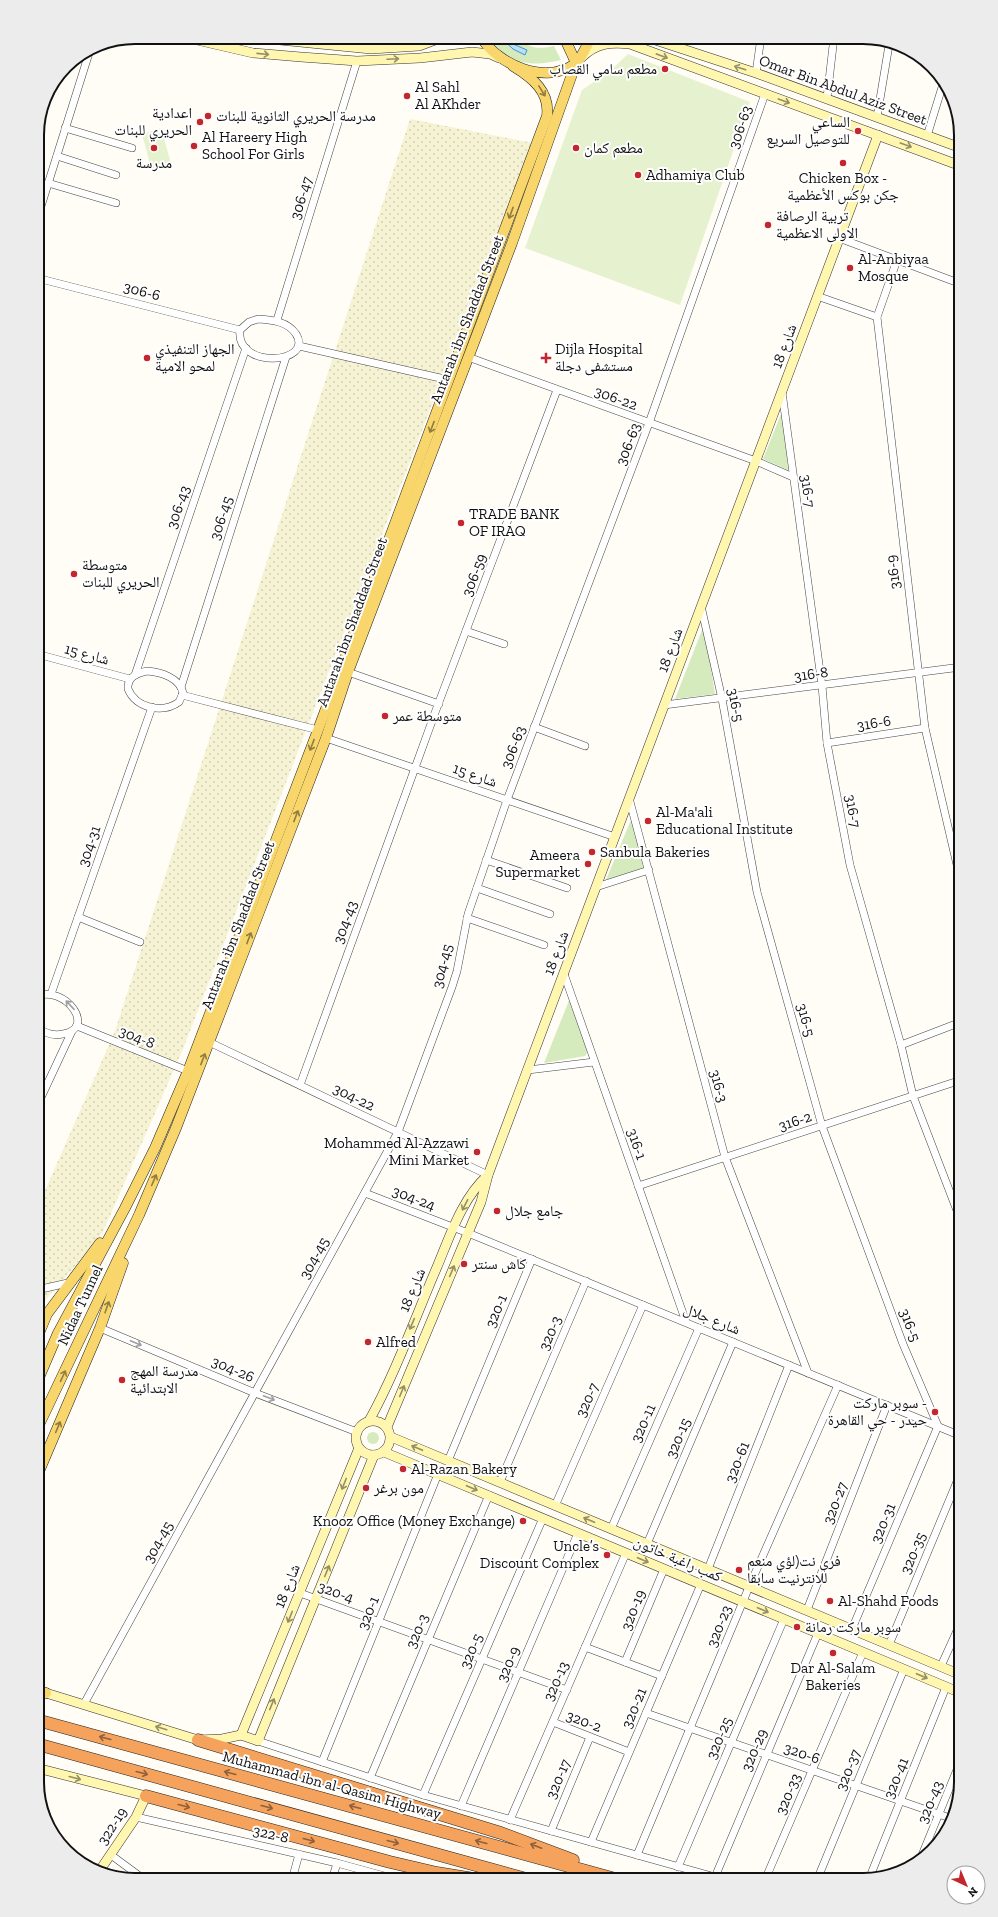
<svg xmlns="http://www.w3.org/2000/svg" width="998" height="1917" viewBox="0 0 998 1917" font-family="'Zilla Slab','Noto Naskh Arabic',serif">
  <defs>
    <pattern id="farmland-dots" width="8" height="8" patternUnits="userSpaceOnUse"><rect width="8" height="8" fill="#f6f3d4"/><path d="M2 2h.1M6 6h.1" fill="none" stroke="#d2cfb5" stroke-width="1.8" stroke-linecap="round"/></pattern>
  </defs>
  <rect width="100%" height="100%" fill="#fffdf5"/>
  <path fill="url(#farmland-dots)" d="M410 119 533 143 183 1049 102 1234 44 1302 37 1318V1209L115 1031Z"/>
  <g fill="#d5ebbd">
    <path d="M487 37C494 37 506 35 512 38 530 45 532 51 554 46L561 60C528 68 509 63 487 37Z"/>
    <path d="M518 37H550L552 42 535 44Z"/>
    <path d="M783 409 788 470 763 459Z"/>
    <path d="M704 625 715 694 675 699Z"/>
    <path d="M633 815 643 868 606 880Z"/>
    <path d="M570 998 589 1050 585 1056 544 1063Z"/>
    <circle cx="373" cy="1438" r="6"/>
  </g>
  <g fill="#e6f2cf">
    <path d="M628 54 750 102 680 305 525 248 582 90 610 71Z"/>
    <path d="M161 128 172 167 152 172 142 134Z"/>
  </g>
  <path fill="#b9e0f7" stroke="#3f96cf" d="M500 37H506L513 44 527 50 525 55 513 49Z"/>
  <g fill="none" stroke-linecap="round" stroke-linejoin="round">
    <g stroke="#444" stroke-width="8">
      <g id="street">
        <path d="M371 49 374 37"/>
        <path d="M756 73 761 37"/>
        <path d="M827 98 834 37"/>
        <path d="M877 117 889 45"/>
        <path d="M65 128 132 148"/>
        <path d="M927 136 943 84"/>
        <path d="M57 156 116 175"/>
        <path d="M48 183 116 203"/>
        <path d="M37 219 90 50"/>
        <path d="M839 238 961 284"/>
        <path d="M897 260 877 317 925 728 961 882"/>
        <path d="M37 278 240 330"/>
        <path d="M817 296 877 317"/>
        <path d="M258 319C272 320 287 321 296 334 315 364 235 370 240 330L249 322Z"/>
        <path d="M277 320 357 61"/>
        <path d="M299 346 449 380"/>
        <path d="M468 357 756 461 793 477"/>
        <path d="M782 392 822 686 827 743 850 865 901 1045 913 1096 961 1221"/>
        <path d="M701 606 722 699 757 892 822 1126 903 1344 938 1426 852 1629"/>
        <path d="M466 631 504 644"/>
        <path d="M37 654 130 679"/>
        <path d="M147 671C161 672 180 678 183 693L179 702C162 714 136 708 128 689 127 677 137 673 147 671Z"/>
        <path d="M348 672 439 704"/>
        <path d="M135 675 246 348"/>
        <path d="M181 687 286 357"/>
        <path d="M182 695 318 730"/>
        <path d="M664 705 961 667"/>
        <path d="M534 727 585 746"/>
        <path d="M326 738 615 837"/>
        <path d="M827 743 925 728"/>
        <path d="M629 798 725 1157 808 1373"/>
        <path d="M486 860 567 888"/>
        <path d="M596 887 649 870"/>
        <path d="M477 888 550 914"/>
        <path d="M78 917 140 942"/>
        <path d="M467 918 544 945"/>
        <path d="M564 974 686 1322"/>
        <path d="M51 994 152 707"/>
        <path d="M77 1026 188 1071"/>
        <path d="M37 1027C44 1033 53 1036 63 1034 97 1028 65 985 37 996"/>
        <path d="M209 1042 488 1175"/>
        <path d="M901 1045 961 1022"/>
        <path d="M528 1070 594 1062"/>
        <path d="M300 1085 436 710 557 390"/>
        <path d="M37 1106 72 1031"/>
        <path d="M638 1186 961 1080"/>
        <path d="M365 1193 468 1233 961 1436"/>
        <path d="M37 1290 72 1282"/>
        <path d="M37 1309 47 1314"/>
        <path d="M100 1328 255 1393 357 1432"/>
        <path d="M448 1461 532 1259"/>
        <path d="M500 1482 586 1281"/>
        <path d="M555 1506 643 1305"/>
        <path d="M611 1529 699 1328"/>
        <path d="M647 1544 733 1342"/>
        <path d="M708 1569 789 1365"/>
        <path d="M300 1593 567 1690"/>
        <path d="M807 1610 887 1405"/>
        <path d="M889 1645 961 1472"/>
        <path d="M585 1647 662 1676"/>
        <path d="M625 1662 664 1569"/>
        <path d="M941 1666 961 1622"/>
        <path d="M84 1704 398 1132 452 987 457 971 468 914 507 800 649 423 765 94"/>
        <path d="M646 1713 950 1818"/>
        <path d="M553 1722 629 1752"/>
        <path d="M258 1741 423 1795 726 1880"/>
        <path d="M322 1762 438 1474"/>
        <path d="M370 1778 489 1495"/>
        <path d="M423 1795 543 1518"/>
        <path d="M461 1806 578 1533"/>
        <path d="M136 1817 337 1863 399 1880"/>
        <path d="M510 1820 626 1553"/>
        <path d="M551 1831 590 1737"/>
        <path d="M591 1842 701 1584"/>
        <path d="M111 1855 145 1880"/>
        <path d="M637 1855 749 1587 838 1385"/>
        <path d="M922 1855 961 1760"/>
        <path d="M678 1867 784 1619"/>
        <path d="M715 1877 818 1633"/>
        <path d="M869 1879 946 1687"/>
        <path d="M292 1880 299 1854"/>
        <path d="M332 1880 337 1863"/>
        <path d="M765 1880 863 1652"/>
        <path d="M817 1880 904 1669"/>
      </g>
    </g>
    <g stroke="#333" stroke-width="10">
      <g id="secondary">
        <path d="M184 37 253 53 301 57 357 61 420 58 472 52 490 54 499 58"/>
        <path d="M249 37 371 49 419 46 443 37"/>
        <path d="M646 37 756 73 961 148"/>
        <path d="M581 58C596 43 610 42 630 44L961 166"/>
        <circle cx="373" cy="1438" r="17"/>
        <path d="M369 1421C396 1372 415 1318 437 1267 450 1236 462 1198 488 1175"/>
        <path d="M387 1427 481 1202 488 1175 878 135"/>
        <path d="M391 1437 961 1675"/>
        <path d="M384 1452 961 1693"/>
        <path d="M40 1692 46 1693 198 1740 222 1739 241 1735 258 1741 374 1455"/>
        <path d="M241 1735 359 1448"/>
        <path d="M37 1768 146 1796 136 1817 100 1870"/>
      </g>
    </g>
    <g stroke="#222" stroke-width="11">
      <g id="primary">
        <path d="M481 37C498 65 545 85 575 64 582 58 587 45 591 37"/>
        <path d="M37 1338 47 1314 100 1243"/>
        <path d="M37 1382 58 1333 125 1208 155 1148 188 1071 318 730 547 116C550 92 533 78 513 66"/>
        <path d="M37 1429 139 1215 176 1128 326 738 348 672 512 243 576 63 564 37"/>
        <path d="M37 1476 100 1328 123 1263"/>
        <path d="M37 1690 46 1693"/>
      </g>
    </g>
    <g stroke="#222" stroke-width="13">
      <g id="highway">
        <path d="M37 1720 619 1880"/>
        <path d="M198 1740 501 1833 573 1860"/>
        <path d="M37 1744 530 1880"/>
        <path d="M146 1796 390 1862 437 1873 480 1880"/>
      </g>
    </g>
    <use href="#street" stroke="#fff" stroke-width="7"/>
    <use href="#secondary" stroke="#fff6b0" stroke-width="9"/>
    <use href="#primary" stroke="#f9d66b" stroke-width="10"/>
    <use href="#highway" stroke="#f5a25d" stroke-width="12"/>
  </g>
  <defs><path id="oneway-shaft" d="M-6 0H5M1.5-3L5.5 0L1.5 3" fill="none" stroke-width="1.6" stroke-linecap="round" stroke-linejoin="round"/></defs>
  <g stroke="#948f68">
    <use href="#oneway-shaft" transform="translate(263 54) rotate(6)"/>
    <use href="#oneway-shaft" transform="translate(662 56) rotate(20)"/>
    <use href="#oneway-shaft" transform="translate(393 59) rotate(-3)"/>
    <use href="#oneway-shaft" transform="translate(740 68) rotate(-162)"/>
    <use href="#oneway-shaft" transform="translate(784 101) rotate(20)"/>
    <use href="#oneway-shaft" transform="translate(906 145) rotate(20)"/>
    <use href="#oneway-shaft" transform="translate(465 1205) rotate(117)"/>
    <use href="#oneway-shaft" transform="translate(452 1271) rotate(-67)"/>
    <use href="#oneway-shaft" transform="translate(412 1324) rotate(113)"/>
    <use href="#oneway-shaft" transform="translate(402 1391) rotate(-67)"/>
    <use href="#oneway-shaft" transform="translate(417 1448) rotate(-157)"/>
    <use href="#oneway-shaft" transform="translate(344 1484) rotate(112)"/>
    <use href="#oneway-shaft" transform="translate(472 1488) rotate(23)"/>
    <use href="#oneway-shaft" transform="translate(589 1520) rotate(-157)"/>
    <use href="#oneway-shaft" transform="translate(643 1560) rotate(23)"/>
    <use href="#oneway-shaft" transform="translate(327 1571) rotate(-68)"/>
    <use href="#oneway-shaft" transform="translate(763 1610) rotate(23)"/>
    <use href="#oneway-shaft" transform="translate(290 1617) rotate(112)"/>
    <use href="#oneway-shaft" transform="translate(922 1676) rotate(23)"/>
    <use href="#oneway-shaft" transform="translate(272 1704) rotate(-68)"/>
    <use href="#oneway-shaft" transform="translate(161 1728) rotate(-163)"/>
    <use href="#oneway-shaft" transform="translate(75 1778) rotate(15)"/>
  </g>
  <g stroke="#917d42">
    <use href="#oneway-shaft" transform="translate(542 91) rotate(58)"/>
    <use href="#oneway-shaft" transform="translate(511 213) rotate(110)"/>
    <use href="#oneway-shaft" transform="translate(432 427) rotate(111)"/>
    <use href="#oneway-shaft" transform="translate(312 745) rotate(111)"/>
    <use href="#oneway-shaft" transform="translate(296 816) rotate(-69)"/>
    <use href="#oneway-shaft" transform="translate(249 938) rotate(-69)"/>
    <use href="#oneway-shaft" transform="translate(203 1059) rotate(-69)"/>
    <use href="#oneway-shaft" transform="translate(154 1180) rotate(-67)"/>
    <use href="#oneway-shaft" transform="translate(107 1307) rotate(-71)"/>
    <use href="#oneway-shaft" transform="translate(63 1376) rotate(-65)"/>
    <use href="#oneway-shaft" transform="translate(58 1427) rotate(-67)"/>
  </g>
  <g stroke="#a0a0a0">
    <use href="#oneway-shaft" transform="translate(70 1005) rotate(-133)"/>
    <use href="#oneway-shaft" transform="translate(136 1343) rotate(23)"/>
    <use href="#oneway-shaft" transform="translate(269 1398) rotate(21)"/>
  </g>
  <g stroke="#8e613b">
    <use href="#oneway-shaft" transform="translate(105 1738) rotate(-165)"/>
    <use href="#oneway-shaft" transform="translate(142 1773) rotate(15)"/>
    <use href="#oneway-shaft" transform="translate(230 1773) rotate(-165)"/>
    <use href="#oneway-shaft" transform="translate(184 1806) rotate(15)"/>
    <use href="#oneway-shaft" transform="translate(267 1807) rotate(15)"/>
    <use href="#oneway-shaft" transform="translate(355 1807) rotate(-165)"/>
    <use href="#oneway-shaft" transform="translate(309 1840) rotate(15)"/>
    <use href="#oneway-shaft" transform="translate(393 1842) rotate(15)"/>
    <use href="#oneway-shaft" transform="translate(481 1842) rotate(-165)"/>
    <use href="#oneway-shaft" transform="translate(536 1846) rotate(-159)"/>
  </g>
  <g fill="#c4262e" stroke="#fff" stroke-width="1.5">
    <circle cx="665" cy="69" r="4"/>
    <circle cx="407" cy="96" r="4"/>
    <circle cx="208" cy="116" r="4"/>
    <circle cx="200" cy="122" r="4"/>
    <circle cx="858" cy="131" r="4"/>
    <circle cx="194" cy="146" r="4"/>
    <circle cx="154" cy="148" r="4"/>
    <circle cx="576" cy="148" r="4"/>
    <circle cx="843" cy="163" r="4"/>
    <circle cx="638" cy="175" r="4"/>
    <circle cx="768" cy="225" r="4"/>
    <circle cx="850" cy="268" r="4"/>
    <circle cx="147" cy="358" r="4"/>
    <path d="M544 352h4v4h4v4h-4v4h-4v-4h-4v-4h4z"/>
    <circle cx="461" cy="523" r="4"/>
    <circle cx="74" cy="574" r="4"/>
    <circle cx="385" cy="716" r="4"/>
    <circle cx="648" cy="821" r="4"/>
    <circle cx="592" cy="852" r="4"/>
    <circle cx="588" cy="864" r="4"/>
    <circle cx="477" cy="1152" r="4"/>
    <circle cx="497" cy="1211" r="4"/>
    <circle cx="464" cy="1264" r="4"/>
    <circle cx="368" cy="1342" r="4"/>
    <circle cx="122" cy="1380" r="4"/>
    <circle cx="935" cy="1412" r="4"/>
    <circle cx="403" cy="1469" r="4"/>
    <circle cx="366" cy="1488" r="4"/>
    <circle cx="523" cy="1521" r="4"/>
    <circle cx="607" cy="1555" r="4"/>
    <circle cx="739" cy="1570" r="4"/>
    <circle cx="830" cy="1601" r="4"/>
    <circle cx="797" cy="1627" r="4"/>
    <circle cx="833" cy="1653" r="4"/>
  </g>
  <g text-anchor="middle" stroke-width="4" stroke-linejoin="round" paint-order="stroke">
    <g font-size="15" fill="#111" stroke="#fff" text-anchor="start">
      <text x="657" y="74" text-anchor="end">مطعم سامي القصاب</text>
      <text x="415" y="92">Al Sahl<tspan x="415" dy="17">Al AKhder</tspan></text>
      <text x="192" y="118" text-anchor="end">اعدادية<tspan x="192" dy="17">الحريري للبنات</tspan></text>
      <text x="216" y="121">مدرسة الحريري الثانوية للبنات</text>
      <text x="850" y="127" text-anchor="end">الساعي<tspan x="850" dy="17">للتوصيل السريع</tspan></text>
      <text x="202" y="142">Al Hareery High<tspan x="202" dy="17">School For Girls</tspan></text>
      <text x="584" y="153">مطعم كمان</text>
      <text x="154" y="168" text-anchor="middle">مدرسة</text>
      <text x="646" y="180">Adhamiya Club</text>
      <text x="843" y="183" text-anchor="middle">Chicken Box -<tspan x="843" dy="17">جكن بوكس الأعظمية</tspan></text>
      <text x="776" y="221">تربية الرصافة<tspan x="776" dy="17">الاولى الاعظمية</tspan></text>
      <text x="858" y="264">Al-Anbiyaa<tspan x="858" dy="17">Mosque</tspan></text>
      <text x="155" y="354">الجهاز التنفيذي<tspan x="155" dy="17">لمحو الامية</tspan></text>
      <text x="555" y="354">Dijla Hospital<tspan x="555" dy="17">مستشفى دجلة</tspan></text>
      <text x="469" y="519">TRADE BANK<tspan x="469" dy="17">OF IRAQ</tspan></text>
      <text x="82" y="570">متوسطة<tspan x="82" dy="17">الحريري للبنات</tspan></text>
      <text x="393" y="721">متوسطة عمر</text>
      <text x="656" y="817">Al-Ma'ali<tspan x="656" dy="17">Educational Institute</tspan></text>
      <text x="600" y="857">Sanbula Bakeries</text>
      <text x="580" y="860" text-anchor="end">Ameera<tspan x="580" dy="17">Supermarket</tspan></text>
      <text x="469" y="1148" text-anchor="end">Mohammed Al-Azzawi<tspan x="469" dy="17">Mini Market</tspan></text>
      <text x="505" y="1216">جامع جلال</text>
      <text x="472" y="1269">كاش سنتر</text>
      <text x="376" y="1347">Alfred</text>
      <text x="130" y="1376">مدرسة المهج<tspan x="130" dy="17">الابتدائية</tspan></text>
      <text x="927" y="1408" text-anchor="end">سوبر ماركت -<tspan x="927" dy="17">حيدر - حي القاهرة</tspan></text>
      <text x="411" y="1474">Al-Razan Bakery</text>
      <text x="374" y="1493">مون برغر</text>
      <text x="515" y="1526" text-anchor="end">Knooz Office (Money Exchange)</text>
      <text x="599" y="1551" text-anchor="end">Uncle’s<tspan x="599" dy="17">Discount Complex</tspan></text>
      <text x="747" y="1566">فري نت(لؤي منعم<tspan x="747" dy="17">للانترنيت سابقا</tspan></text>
      <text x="838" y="1606">Al-Shahd Foods</text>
      <text x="805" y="1632">سوبر ماركت رمانة</text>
      <text x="833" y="1673" text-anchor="middle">Dar Al-Salam<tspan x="833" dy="17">Bakeries</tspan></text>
    </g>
    <g font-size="15" fill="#111" stroke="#fff">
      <text transform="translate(843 90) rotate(20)" y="5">Omar Bin Abdul Aziz Street</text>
      <text transform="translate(740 127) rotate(-71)" y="5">306-63</text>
      <text transform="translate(301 198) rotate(-73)" y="5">306-47</text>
      <text transform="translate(142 291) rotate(15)" y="5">306-6</text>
      <text transform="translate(467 319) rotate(-69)" y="5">Antarah ibn Shaddad Street</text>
      <text transform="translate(784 346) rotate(-69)" y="5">شارع 18</text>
      <text transform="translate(616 398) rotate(20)" y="5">306-22</text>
      <text transform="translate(628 444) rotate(-69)" y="5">306-63</text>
      <text transform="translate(808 491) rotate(82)" y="5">316-7</text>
      <text transform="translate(178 507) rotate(-71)" y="5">306-43</text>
      <text transform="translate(221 518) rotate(-72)" y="5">306-45</text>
      <text transform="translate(893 572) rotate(-97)" y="5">316-9</text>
      <text transform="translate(474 575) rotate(-69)" y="5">306-59</text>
      <text transform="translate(352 622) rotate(-70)" y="5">Antarah ibn Shaddad Street</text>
      <text transform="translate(670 650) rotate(-69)" y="5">شارع 18</text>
      <text transform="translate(87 654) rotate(15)" y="5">شارع 15</text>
      <text transform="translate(811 674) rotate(-8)" y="5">316-8</text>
      <text transform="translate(736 705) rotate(79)" y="5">316-5</text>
      <text transform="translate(874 723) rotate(-9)" y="5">316-6</text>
      <text transform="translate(513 747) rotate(-69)" y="5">306-63</text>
      <text transform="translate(475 775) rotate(19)" y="5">شارع 15</text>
      <text transform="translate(853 811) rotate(80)" y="5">316-7</text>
      <text transform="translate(89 846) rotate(-71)" y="5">304-31</text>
      <text transform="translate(345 922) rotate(-70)" y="5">304-43</text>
      <text transform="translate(238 925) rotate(-69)" y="5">Antarah ibn Shaddad Street</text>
      <text transform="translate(556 953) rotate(-69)" y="5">شارع 18</text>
      <text transform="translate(442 966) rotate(-76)" y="5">304-45</text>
      <text transform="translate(806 1020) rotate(75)" y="5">316-5</text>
      <text transform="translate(137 1037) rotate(22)" y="5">304-8</text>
      <text transform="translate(719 1086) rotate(75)" y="5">316-3</text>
      <text transform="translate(354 1097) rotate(26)" y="5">304-22</text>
      <text transform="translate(795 1121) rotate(-18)" y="5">316-2</text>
      <text transform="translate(637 1144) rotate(71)" y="5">316-1</text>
      <text transform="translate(414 1198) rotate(21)" y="5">304-24</text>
      <text transform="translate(314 1258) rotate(-61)" y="5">304-45</text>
      <text transform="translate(412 1290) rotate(-67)" y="5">شارع 18</text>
      <text transform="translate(80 1305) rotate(-65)" y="5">Nidaa Tunnel</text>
      <text transform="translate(496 1311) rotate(-67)" y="5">320-1</text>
      <text transform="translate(712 1319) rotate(22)" y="5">شارع جلال</text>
      <text transform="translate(910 1325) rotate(69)" y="5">316-5</text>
      <text transform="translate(550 1333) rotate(-67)" y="5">320-3</text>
      <text transform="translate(233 1369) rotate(23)" y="5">304-26</text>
      <text transform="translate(587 1400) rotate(-66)" y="5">320-7</text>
      <text transform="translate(643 1423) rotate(-66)" y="5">320-11</text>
      <text transform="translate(678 1438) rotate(-67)" y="5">320-15</text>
      <text transform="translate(737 1462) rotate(-68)" y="5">320-61</text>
      <text transform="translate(835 1503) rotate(-69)" y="5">320-27</text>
      <text transform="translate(883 1523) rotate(-67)" y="5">320-31</text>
      <text transform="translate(158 1542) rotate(-61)" y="5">304-45</text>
      <text transform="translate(913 1553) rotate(-67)" y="5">320-35</text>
      <text transform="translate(678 1559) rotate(23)" y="5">كمب راغبة خاتون</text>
      <text transform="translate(287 1586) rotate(-68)" y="5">شارع 18</text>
      <text transform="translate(336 1592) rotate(20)" y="5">320-4</text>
      <text transform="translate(633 1610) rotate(-68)" y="5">320-19</text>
      <text transform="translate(368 1613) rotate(-68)" y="5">320-1</text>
      <text transform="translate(719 1626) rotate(-68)" y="5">320-23</text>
      <text transform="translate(417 1631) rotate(-67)" y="5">320-3</text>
      <text transform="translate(471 1651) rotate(-67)" y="5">320-5</text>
      <text transform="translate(508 1664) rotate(-67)" y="5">320-9</text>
      <text transform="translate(556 1681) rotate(-66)" y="5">320-13</text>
      <text transform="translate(634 1708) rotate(-67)" y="5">320-21</text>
      <text transform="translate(584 1721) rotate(21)" y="5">320-2</text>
      <text transform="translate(719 1738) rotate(-67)" y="5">320-25</text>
      <text transform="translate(754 1750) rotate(-67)" y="5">320-29</text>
      <text transform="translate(802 1753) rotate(19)" y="5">320-6</text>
      <text transform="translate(848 1770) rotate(-68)" y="5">320-37</text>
      <text transform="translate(896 1778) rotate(-68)" y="5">320-41</text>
      <text transform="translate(558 1779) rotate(-67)" y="5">320-17</text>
      <text transform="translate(332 1785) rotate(15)" y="5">Muhammad ibn al-Qasim Highway</text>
      <text transform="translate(788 1794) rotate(-67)" y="5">320-33</text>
      <text transform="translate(930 1802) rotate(-68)" y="5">320-43</text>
      <text transform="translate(112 1826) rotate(-57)" y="5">322-19</text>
      <text transform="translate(271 1834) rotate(13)" y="5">322-8</text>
    </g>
  </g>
  <path d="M0 0H998V1917H0ZM135 44H863A91 91 0 0 1 954 135V1782A91 91 0 0 1 863 1873H135A91 91 0 0 1 44 1782V135A91 91 0 0 1 135 44Z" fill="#ececec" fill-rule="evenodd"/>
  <path fill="none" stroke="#111" stroke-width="2" d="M135 44H863A91 91 0 0 1 954 135V1782A91 91 0 0 1 863 1873H135A91 91 0 0 1 44 1782V135A91 91 0 0 1 135 44Z"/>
  <g transform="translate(966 1885) rotate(136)"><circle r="19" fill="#ffffff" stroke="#a0a0a0"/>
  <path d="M0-3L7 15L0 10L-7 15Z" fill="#c4262e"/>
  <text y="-6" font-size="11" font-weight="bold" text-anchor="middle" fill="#111111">N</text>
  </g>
</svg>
